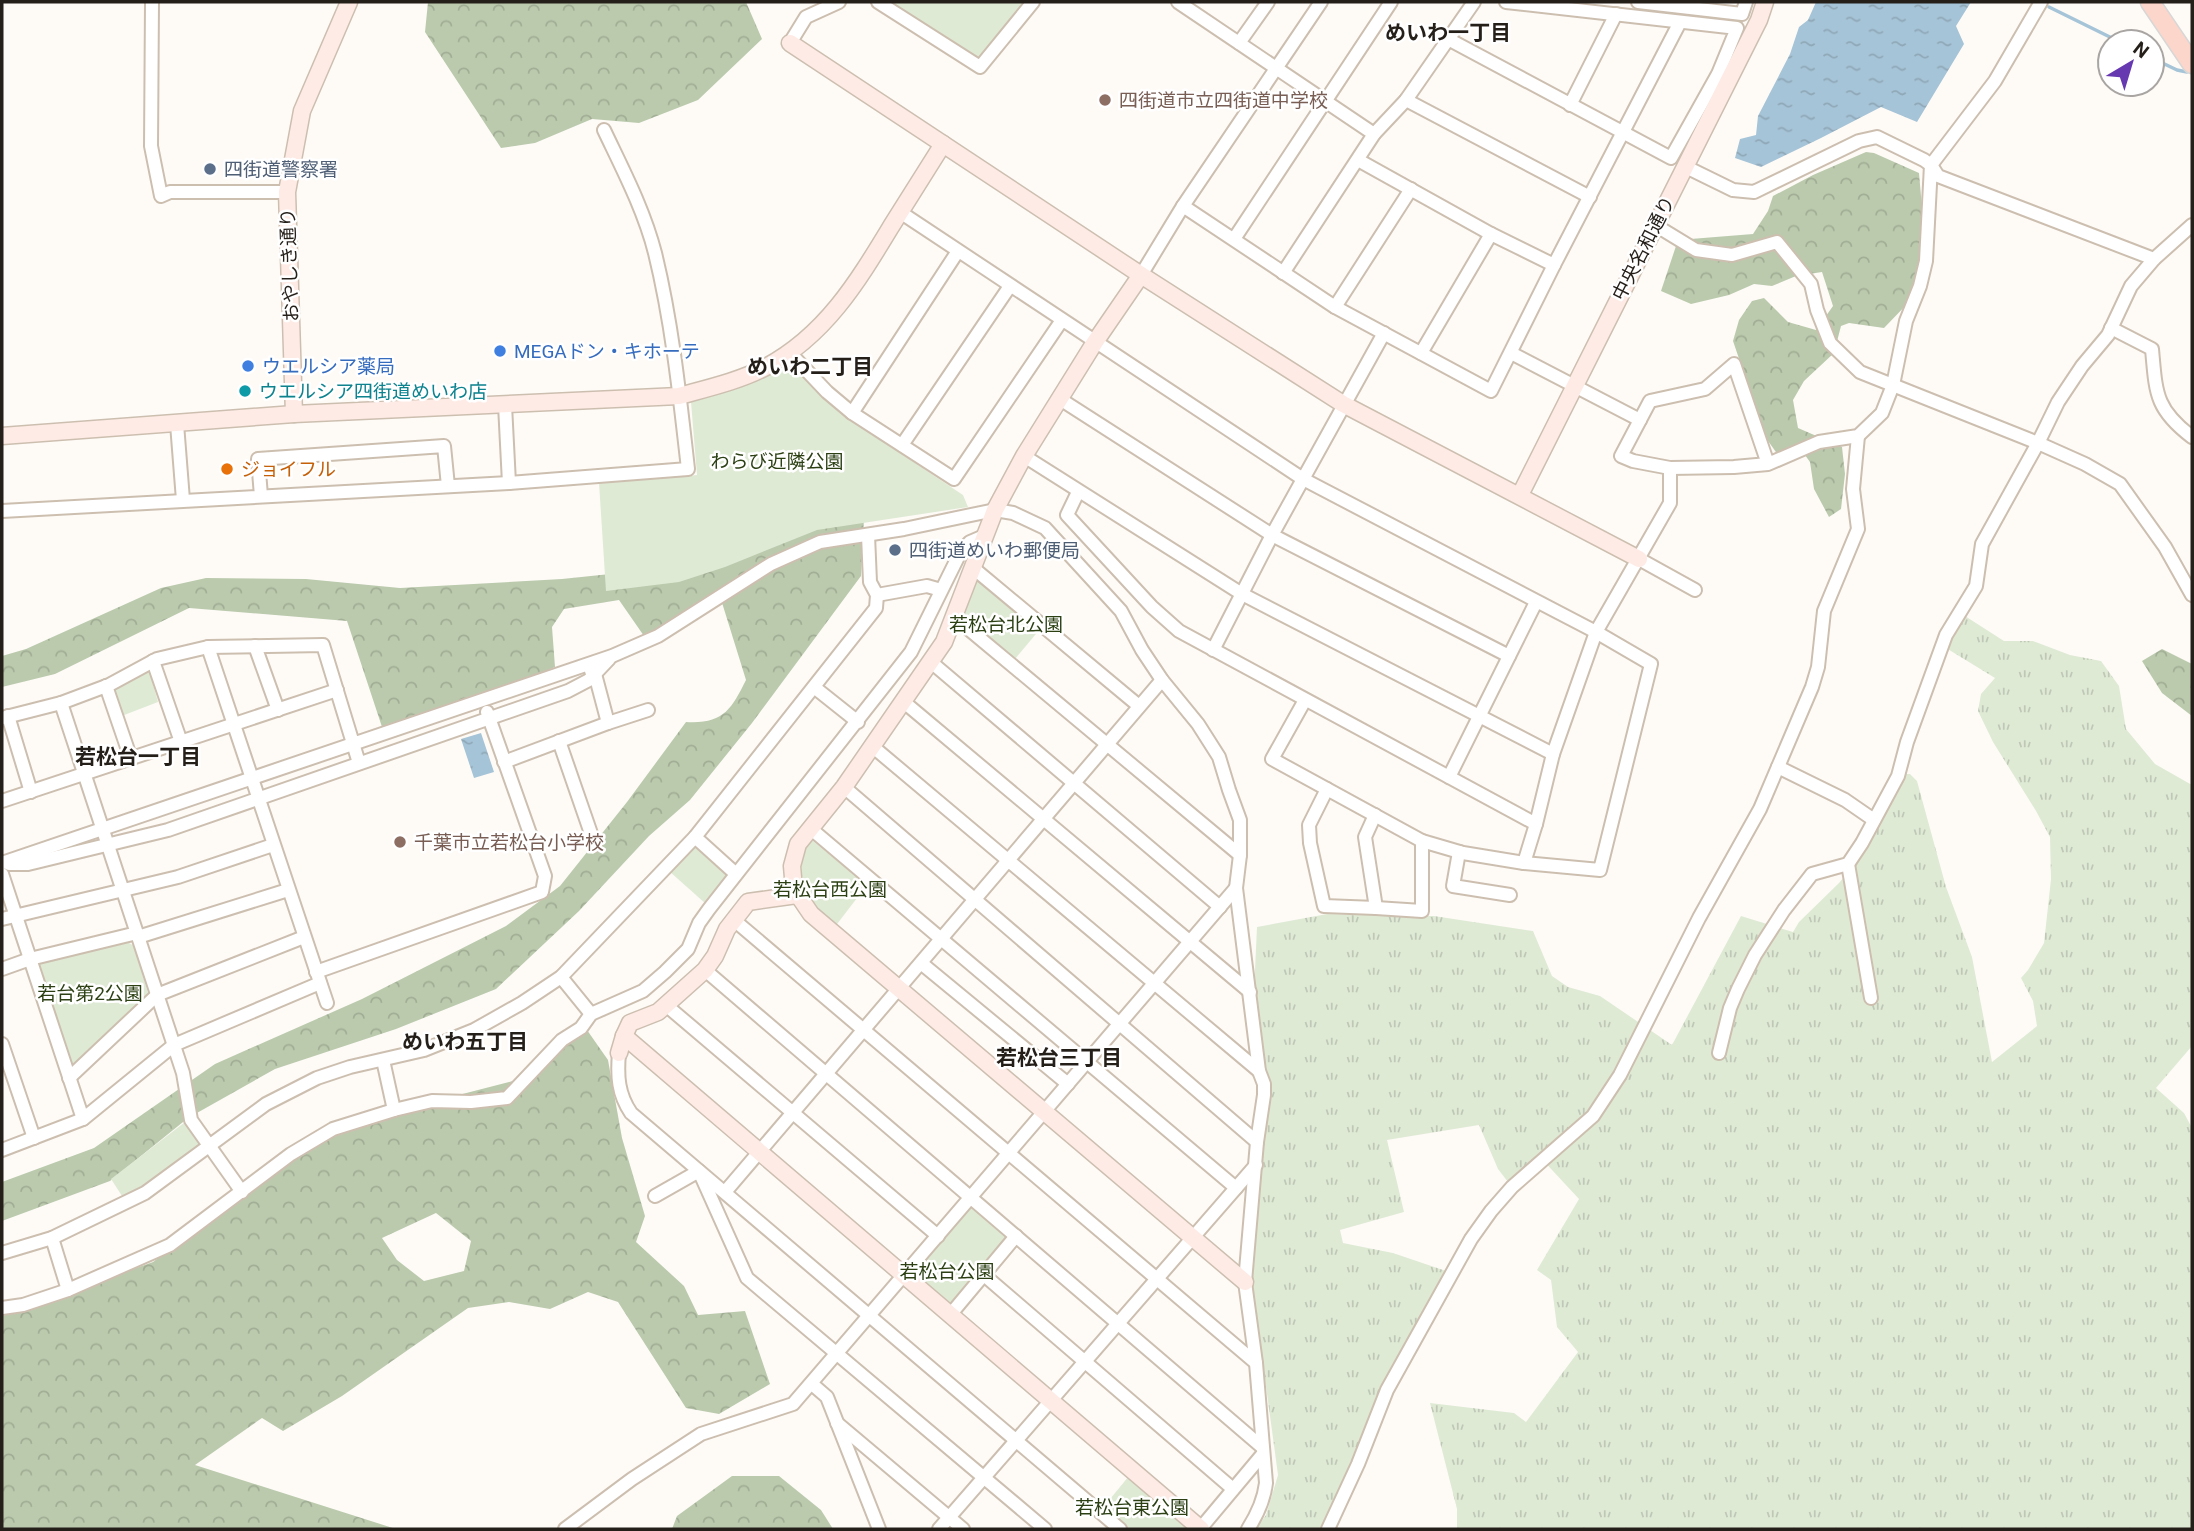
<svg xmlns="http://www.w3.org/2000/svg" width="2194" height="1531" viewBox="0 0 2194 1531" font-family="Roboto,'Noto Sans JP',sans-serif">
  <defs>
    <pattern id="grass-tufts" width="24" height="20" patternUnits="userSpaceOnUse" patternTransform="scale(1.75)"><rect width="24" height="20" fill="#dfead5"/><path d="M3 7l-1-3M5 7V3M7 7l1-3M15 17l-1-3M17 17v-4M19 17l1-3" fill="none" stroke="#bfc8b6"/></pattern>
    <pattern id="forest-crowns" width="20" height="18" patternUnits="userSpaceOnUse" patternTransform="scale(1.75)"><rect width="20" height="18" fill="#bbcaad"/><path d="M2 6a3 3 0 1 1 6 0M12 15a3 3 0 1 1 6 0" fill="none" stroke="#a1ad94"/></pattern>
    <pattern id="water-ripples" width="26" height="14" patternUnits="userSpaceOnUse" patternTransform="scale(1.75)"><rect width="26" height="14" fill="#a6c4d7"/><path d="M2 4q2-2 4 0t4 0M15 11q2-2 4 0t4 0" fill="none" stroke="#8fa8b8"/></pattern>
  </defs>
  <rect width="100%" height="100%" fill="#fefbf7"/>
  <path fill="url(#grass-tufts)" d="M1965 616 2004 641H2033L2070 655 2101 661 2119 686 2126 729 2155 764 2192 785V1046L2156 1088 2184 1113 2192 1128V1529H1457V1509L1430 1403 1514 1413 1526 1422 1578 1352 1557 1327 1551 1280 1537 1270 1579 1199 1539 1156 1508 1182 1498 1169 1479 1125 1387 1140 1404 1212 1340 1230 1343 1243 1393 1253 1446 1271 1325 1529H1256L1266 1515 1278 1475 1251 1276 1269 1084 1254 991 1257 927 1327 914 1434 916 1533 931 1552 976 1568 987 1600 996 1672 1045 1741 916 1793 932 1799 922 1839 883 1861 856 1904 774H1910L1917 781 1946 887 1972 957 1992 1062 2037 1026 2033 1001 2021 978 2028 970 2044 943 2051 879 2050 837 2036 811 1993 742 1978 711 1981 694 1995 678 1946 648 1950 635Z"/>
  <g fill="url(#forest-crowns)" fill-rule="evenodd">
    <path d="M428 2H746L762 39 698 100 639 123 592 119 535 143 501 148 425 32Z"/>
    <path d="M1866 152 1874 153 1919 173 1925 242 1911 300 1884 328 1849 323 1841 326 1834 353 1804 381 1793 400 1798 428 1842 447 1845 474 1841 509 1829 517 1814 489 1810 462 1797 444 1778 455 1766 438 1733 341 1739 320 1752 301 1764 298 1788 322 1816 330 1833 306 1822 272 1796 276 1772 286 1754 284 1729 295 1691 304 1661 291 1678 240 1753 234 1768 211 1773 196 1813 175Z"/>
    <path d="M864 518 861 576 752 723 690 800 649 836 579 911 496 989 396 1029 275 1069 188 1118 110 1181 2 1221V1182L94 1148 215 1064 362 999 506 926 560 886 627 802 686 722C723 724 731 710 746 680L719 593 644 636 619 600 564 609 552 627 555 667 487 697 383 730 347 621 189 608 55 674 2 687V656L26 649 161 588 206 578 306 579 400 588 562 579 706 564 734 545Z"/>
    <path d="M2162 649 2192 664V716L2162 693 2142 661Z"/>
    <path d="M587 1030 608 1060 622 1138 645 1216 636 1242 684 1286 698 1315 745 1311 770 1384 719 1414 686 1408 618 1302 588 1292 550 1309 509 1302 468 1308 342 1396 283 1431 262 1418 195 1465 396 1529H2V1316L153 1262 304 1147 443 1099 517 1080ZM436 1213 471 1241 464 1271 424 1281 397 1260 382 1238Z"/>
    <path d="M732 1476H779L821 1510 833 1529H672L677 1516Z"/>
  </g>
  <g fill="#dfead5">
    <path d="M889 2H1026L984 54 978 59Z"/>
    <path d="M780 365H789L849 419 963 495 968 507 817 530 725 567 679 582 606 591 599 483 697 475 691 402 743 386Z"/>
    <path d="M976 578 1041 628 1015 659 964 616 962 610Z"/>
    <path d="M145 670 150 673 158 702 119 717 113 686Z"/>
    <path d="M808 837 867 885 834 928 813 910 798 887 800 846Z"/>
    <path d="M694 843 726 870V878L706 904 669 871Z"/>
    <path d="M126 941 134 946 148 993 147 997 73 1066 66 1065 33 967 38 961Z"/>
    <path d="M189 1119 203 1142 202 1148 154 1182 124 1199 111 1179Z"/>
    <path d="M977 1206 1004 1230 1006 1239 953 1302H944L916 1276 915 1269 969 1208Z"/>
    <path d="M1129 1476 1188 1525 1187 1529H1124L1101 1510Z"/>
  </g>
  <g fill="url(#water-ripples)">
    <path d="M1816 2H1971L1956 26 1964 44 1917 122 1881 107 1821 138 1761 167 1735 158 1740 139 1756 135 1758 116 1790 54 1799 27 1808 20Z"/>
    <path d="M481 733 494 772 474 778 461 739Z"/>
  </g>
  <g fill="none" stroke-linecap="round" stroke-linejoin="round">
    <g stroke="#a6c4d7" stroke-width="3.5">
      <path d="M2049 7 2120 42"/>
      <path d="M2152 58 2177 70 2187 72"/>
    </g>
    <g stroke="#cdbfb0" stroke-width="16">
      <g id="street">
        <path d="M152 2 151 146 161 196 170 192H287"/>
        <path d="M878 2 980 67 1033 2"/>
        <path d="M1178 2 1374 134"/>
        <path d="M1638 2 1742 14 1746 2"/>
        <path d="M1448 39 1671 158 1718 74 1737 28 1506 2"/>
        <path d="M790 43 806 17 839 2"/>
        <path d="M1239 43 1268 2"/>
        <path d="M1406 100 1590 197"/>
        <path d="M1570 105 1616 14"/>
        <path d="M1358 160 1491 234 1554 265"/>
        <path d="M1684 166 1733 190 1754 192 1859 141 1877 137 1924 160 1931 165 1938 176 2154 259"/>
        <path d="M1183 206 1335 307 1491 391 1554 265 1680 22"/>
        <path d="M900 212 1303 479 1596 632 1651 664 1600 870 1524 863 1463 853 1422 841 1272 759 1305 700"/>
        <path d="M1655 225 1696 250 1732 255 1777 242 1811 284 1817 310 1830 343 1860 372 2038 443 2085 464 2120 484 2165 547 2192 595"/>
        <path d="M1234 239 1391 2"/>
        <path d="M1283 273 1374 134 1406 100 1474 2"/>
        <path d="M1141 275 1183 206 1321 2"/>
        <path d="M1335 307 1411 189"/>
        <path d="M2111 328 2152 349C2156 393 2155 409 2192 437"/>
        <path d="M789 352 827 392 852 413 954 479 1062 320"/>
        <path d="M1421 353 1491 234"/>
        <path d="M1511 353 1640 420"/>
        <path d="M1060 399 1272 535 1509 656"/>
        <path d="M505 405 509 483"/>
        <path d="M852 413 958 251"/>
        <path d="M177 424 183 500"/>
        <path d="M902 445 1010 286"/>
        <path d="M1024 456 1242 594 1553 754"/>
        <path d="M1768 464 1734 364 1705 389 1650 401 1621 456 1633 461 1670 468 1734 467 1768 464 1819 442 1858 436 1882 413 1893 385 1906 321 1920 286 1926 261 1931 165 1995 81 2041 2"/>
        <path d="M1078 492 1067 515 1152 607 1179 631 1536 824"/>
        <path d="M261 496 258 459 444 446 448 486"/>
        <path d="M2 511 509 483 688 469C680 398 672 322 655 253 644 210 623 170 604 130"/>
        <path d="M1639 559 1695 590"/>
        <path d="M972 567 1139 706"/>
        <path d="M877 595 927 586 941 590"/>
        <path d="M953 616 1240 855"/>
        <path d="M255 646 278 710"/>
        <path d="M208 647 327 1003"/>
        <path d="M1213 650 1272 535 1384 333"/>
        <path d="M153 661 181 742"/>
        <path d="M931 662 1220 907"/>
        <path d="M591 671 595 674 608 723"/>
        <path d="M106 686 131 759"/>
        <path d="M814 687 858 722"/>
        <path d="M904 702 1250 992"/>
        <path d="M61 703 183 1073 191 1120 242 1192"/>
        <path d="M8 716 31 792"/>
        <path d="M2 718 61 703 109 685 157 659 208 647 323 645 359 763"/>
        <path d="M559 741 595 845"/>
        <path d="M872 746 1259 1071"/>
        <path d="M504 762 608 723 648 710"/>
        <path d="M1778 767 1845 800 1874 820"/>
        <path d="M1449 777 1536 602"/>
        <path d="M844 787 1257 1142"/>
        <path d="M1327 789 1309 825 1310 843 1324 906 1376 908 1365 837 1375 815"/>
        <path d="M2 801 337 690"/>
        <path d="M810 828 1236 1188"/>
        <path d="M695 837 736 874"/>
        <path d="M1459 852 1453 886 1510 895"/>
        <path d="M2 863 612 656 658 636 771 564 820 542 904 529 995 510 1013 513 1045 528 1121 611 1142 650 1162 680 1198 724 1219 757 1229 790 1240 820V855L1236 888 1259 1071 1264 1084V1095L1257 1142 1245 1282 1256 1363 1266 1483C1264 1500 1257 1515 1248 1529"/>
        <path d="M1524 863 1536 824 1553 754 1596 632 1670 503V468"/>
        <path d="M9 864H28L168 830 568 691 589 680 609 659"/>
        <path d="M1848 864 1871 998"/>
        <path d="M2 874 83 1119"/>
        <path d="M1376 908 1422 911V841"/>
        <path d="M2 919 178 877 273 845"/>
        <path d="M734 920 1256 1363"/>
        <path d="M138 937 288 890"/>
        <path d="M921 963 1068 1084"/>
        <path d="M2 969 30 959 137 933"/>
        <path d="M705 970 1262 1447"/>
        <path d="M316 972 542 892 545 876 487 712"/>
        <path d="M561 977 591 1014"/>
        <path d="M667 1006 938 1236"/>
        <path d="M2 1044 34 1138"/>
        <path d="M619 1053C617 1076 618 1094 631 1113L1120 1529"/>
        <path d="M1719 1053 1730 1008 1738 989 1755 955 1784 910 1812 874 1848 864 1862 843 1898 776 1907 742 1946 635 1976 586 1982 544 2038 443 2058 402 2082 366 2108 335 2131 286 2154 259 2192 225"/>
        <path d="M383 1060 394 1110"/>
        <path d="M69 1078 157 995 304 937"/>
        <path d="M2 1150 83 1119 174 1045 320 983"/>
        <path d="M725 1192 1162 680"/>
        <path d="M655 1196 699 1171 747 1278 1045 1529"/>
        <path d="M52 1238 68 1290"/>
        <path d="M2 1253 52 1238 145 1193 266 1104 317 1078 350 1067 424 1050 474 1030 522 1003 561 977 695 837 876 608 877 595 870 582 868 535"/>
        <path d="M984 1275 1233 1489"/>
        <path d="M2 1308 23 1305 68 1290 170 1245 291 1154 333 1129 394 1110 432 1101 471 1102 507 1098 562 1040 581 1028 591 1014 643 991 665 972 688 949 699 923 709 909 911 652 961 551 970 542 984 536"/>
        <path d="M950 1315 1016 1236"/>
        <path d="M812 1384 827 1397 879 1529"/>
        <path d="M837 1423 963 1529"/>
        <path d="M565 1529 632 1479 701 1434 793 1404 1236 888"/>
        <path d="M939 1529 1256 1165"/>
        <path d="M1200 1529 1262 1455"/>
        <path d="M1328 1529 1358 1464 1387 1390 1471 1239 1491 1211 1512 1187 1593 1116 1620 1075 1699 918 1760 809 1812 687 1818 667 1824 611 1858 529 1853 489 1858 436"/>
      </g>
    </g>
    <g stroke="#cdbfb0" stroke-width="19">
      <g id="secondary">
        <path d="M790 43 1141 275 1343 404 1639 559"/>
        <path d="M1141 275 1095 342 1024 456 995 510 944 642 844 787 798 844 792 866 794 889 811 914 1245 1282"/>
        <path d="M294 414 287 192 302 111 349 2"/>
        <path d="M2 436 294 414 679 396C708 388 739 381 766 367 826 335 858 281 892 225 909 198 926 171 943 144"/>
        <path d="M1520 495 1759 20 1765 2"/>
        <path d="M624 1036 1201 1529"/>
        <path d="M619 1053 624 1036 630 1023 658 1012 705 970 715 956 727 929 748 902 797 895"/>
      </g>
    </g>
    <g stroke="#d8d7d6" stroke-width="21">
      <path id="primary" d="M2150 2 2192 64"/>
    </g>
    <use href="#street" stroke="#fff" stroke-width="12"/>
    <use href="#secondary" stroke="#feebe5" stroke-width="16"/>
    <use href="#primary" stroke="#fdd6cb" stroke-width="18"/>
  </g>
  <g fill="#8d6e63" stroke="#fff" stroke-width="2.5">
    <circle cx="1105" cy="100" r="7"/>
    <circle cx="400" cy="842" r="7"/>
  </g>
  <g fill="#5c6f8a" stroke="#fff" stroke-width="2.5">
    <circle cx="210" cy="169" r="7"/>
    <circle cx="895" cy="550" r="7"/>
  </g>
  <g fill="#3f7fe0" stroke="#fff" stroke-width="2.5">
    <circle cx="500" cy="351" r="7"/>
    <circle cx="248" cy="366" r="7"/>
  </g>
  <circle fill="#0f9aa8" stroke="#fff" stroke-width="2.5" cx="245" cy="391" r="7"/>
  <circle fill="#e8710a" stroke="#fff" stroke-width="2.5" cx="227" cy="469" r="7"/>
  <g text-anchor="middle" stroke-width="5" stroke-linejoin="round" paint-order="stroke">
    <g font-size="19" fill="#785e54" stroke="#fff" text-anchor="start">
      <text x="1119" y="107">四街道市立四街道中学校</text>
      <text x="414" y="849">千葉市立若松台小学校</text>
    </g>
    <g font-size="19" fill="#4e5e75" stroke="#fff" text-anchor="start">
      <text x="224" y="176">四街道警察署</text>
      <text x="909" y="557">四街道めいわ郵便局</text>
    </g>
    <g font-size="19" fill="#251f1a" stroke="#fff">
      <text transform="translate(1643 248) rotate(-63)" y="7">中央名和通り</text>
      <text transform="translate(289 265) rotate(-92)" y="7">おやしき通り</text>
    </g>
    <g font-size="19" fill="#366cbe" stroke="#fff" text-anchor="start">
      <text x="514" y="358">MEGAドン・キホーテ</text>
      <text x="262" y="373">ウエルシア薬局</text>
    </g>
    <g font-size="19" fill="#0d838f" stroke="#fff" text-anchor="start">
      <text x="259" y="398">ウエルシア四街道めいわ店</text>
    </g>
    <g font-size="19" fill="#2c4014" stroke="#fff">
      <text x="777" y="468">わらび近隣公園</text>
      <text x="1006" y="631">若松台北公園</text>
      <text x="830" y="896">若松台西公園</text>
      <text x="90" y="1000">若台第2公園</text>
      <text x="947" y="1278">若松台公園</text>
      <text x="1132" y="1514">若松台東公園</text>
    </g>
    <g font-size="19" fill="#c56008" stroke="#fff" text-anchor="start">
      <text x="241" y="476">ジョイフル</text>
    </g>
    <g font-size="21" font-weight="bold" fill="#251f1a" stroke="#fff">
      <text x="1448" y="40">めいわ一丁目</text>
      <text x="810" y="374">めいわ二丁目</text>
      <text x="138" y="764">若松台一丁目</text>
      <text x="465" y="1049">めいわ五丁目</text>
      <text x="1059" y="1065">若松台三丁目</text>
    </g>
  </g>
  <rect width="2194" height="1531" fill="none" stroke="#251f1a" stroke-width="7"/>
  <g transform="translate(2131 63) rotate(38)"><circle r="33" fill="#ffffff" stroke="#a8a5a3" stroke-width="2"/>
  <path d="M0-5L12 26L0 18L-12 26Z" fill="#6739b0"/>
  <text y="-10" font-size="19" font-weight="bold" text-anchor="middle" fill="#251f1a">N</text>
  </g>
</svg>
